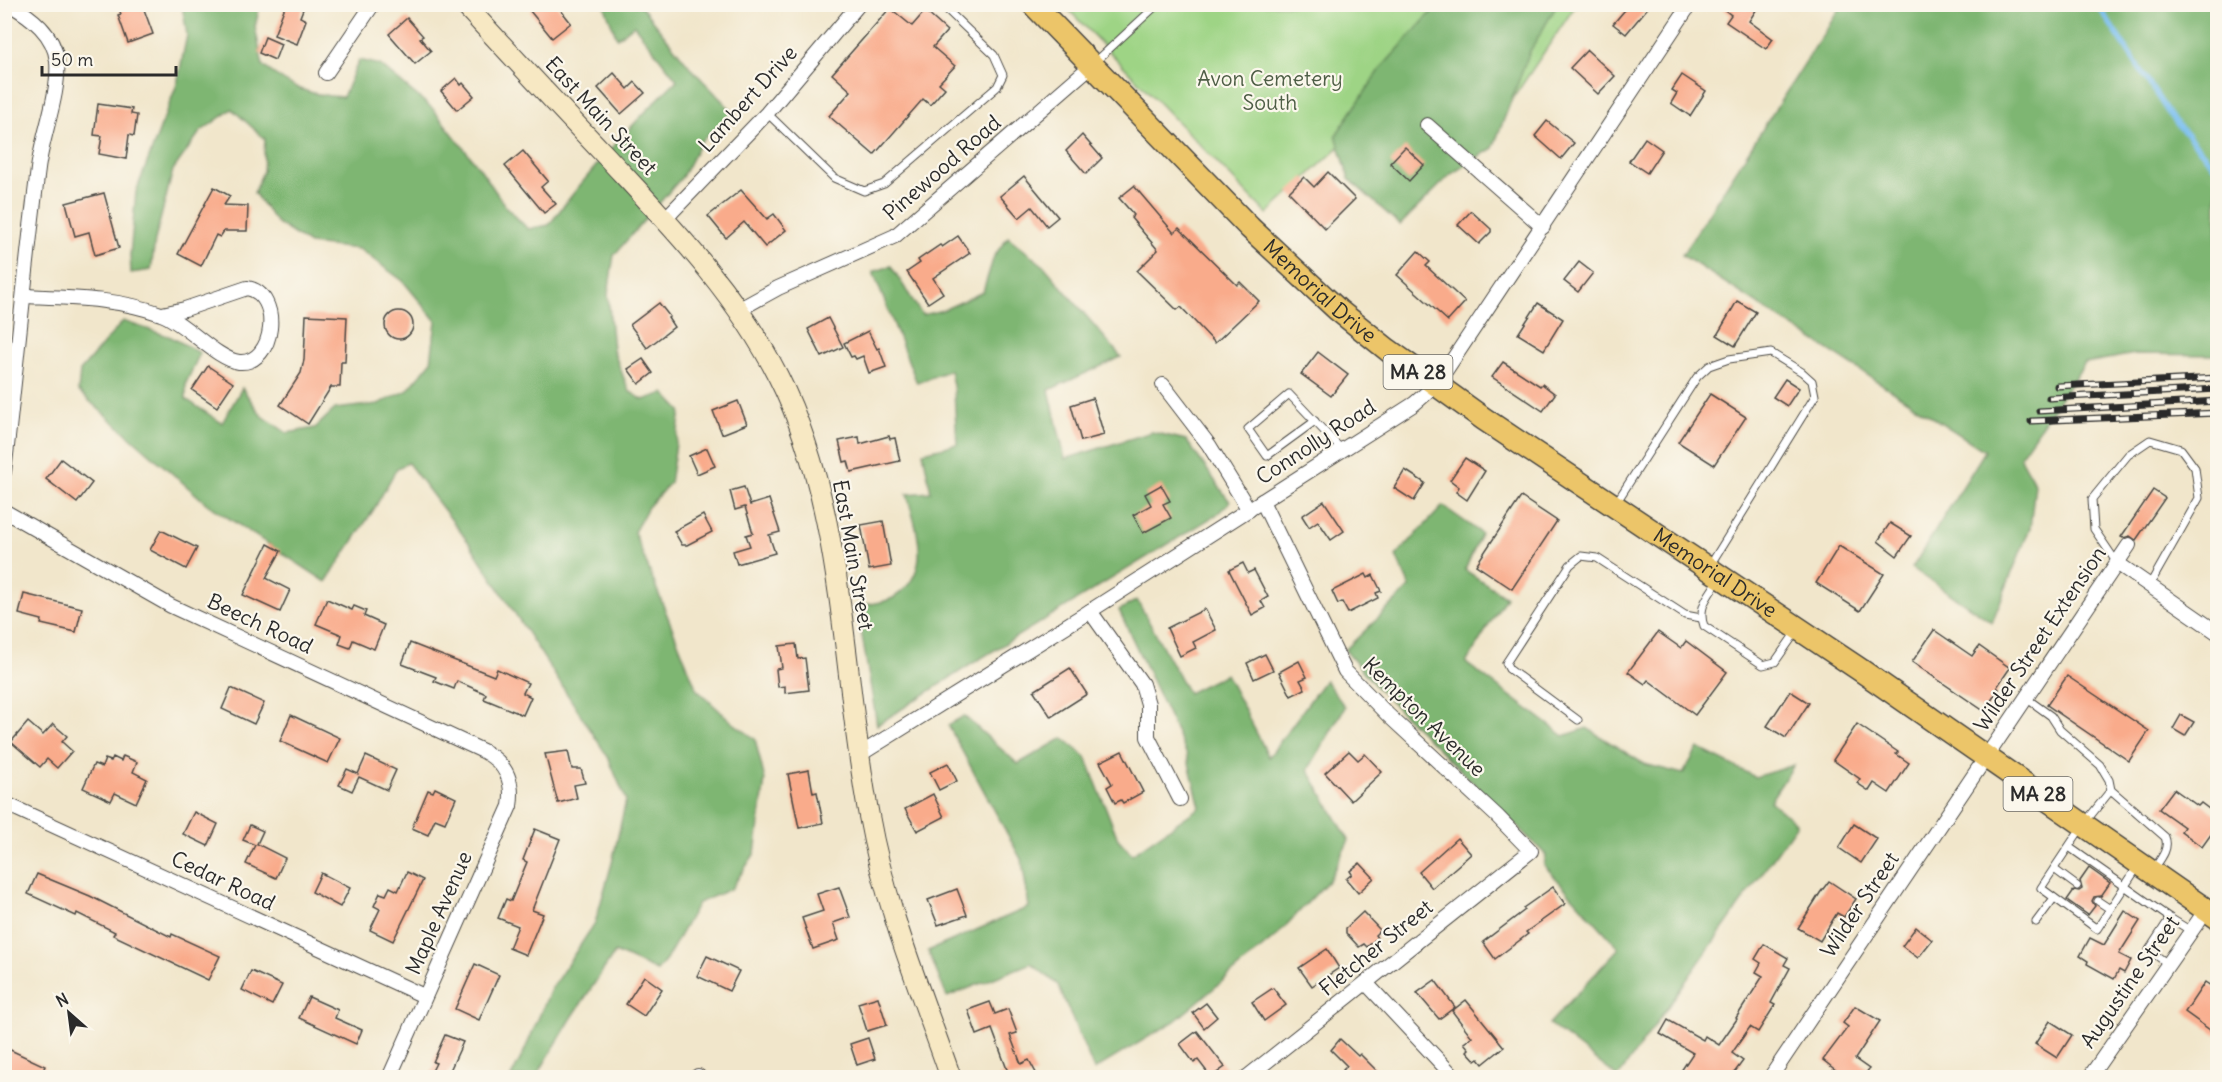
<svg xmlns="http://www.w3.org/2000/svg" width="2222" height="1082" viewBox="0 0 2222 1082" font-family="Delius,sans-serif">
  <rect width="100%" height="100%" fill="#fbf7ec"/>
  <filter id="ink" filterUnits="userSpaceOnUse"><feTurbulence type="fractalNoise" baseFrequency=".0167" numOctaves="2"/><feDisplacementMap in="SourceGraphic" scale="12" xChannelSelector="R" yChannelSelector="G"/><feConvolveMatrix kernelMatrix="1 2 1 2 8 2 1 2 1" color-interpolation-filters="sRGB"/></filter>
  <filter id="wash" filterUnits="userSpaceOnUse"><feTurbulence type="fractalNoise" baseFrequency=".008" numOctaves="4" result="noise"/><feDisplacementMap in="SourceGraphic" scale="24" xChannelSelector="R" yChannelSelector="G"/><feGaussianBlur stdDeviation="1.35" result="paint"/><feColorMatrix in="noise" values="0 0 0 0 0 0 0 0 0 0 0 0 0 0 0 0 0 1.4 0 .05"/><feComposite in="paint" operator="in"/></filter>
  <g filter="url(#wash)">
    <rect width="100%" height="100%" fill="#f1e6cb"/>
    <path fill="#9ed485" stroke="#648058" stroke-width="1.5" d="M1064 5H1576L1480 147 1391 99 1267 214Z"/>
    <g fill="#7eb672" stroke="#54704e" stroke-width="1.5">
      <path d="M182 5H260L255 27 263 66C292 88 307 95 343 97L359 60 380 65 433 109 481 170 506 207 528 229 549 225C588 172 631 125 677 80L634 25 617 38 604 5H640L690 67 734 113 701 141 682 177 614 255 608 294 613 350 629 391 643 400 664 393 681 411 670 483 648 507 634 532 697 690 732 722 755 739 765 780 755 853 731 889 698 903 666 960 657 971 615 952 571 1019 536 1077H511L523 1054 551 989 595 923 612 863 626 800 608 757 470 544 408 463 397 468 374 509 326 582 207 504 78 391 80 371 123 321 171 337 200 353 186 383V399L222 423 242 388 261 415 287 433 315 428 335 409 378 404 407 391 431 362 436 321 403 281 359 249 309 244 277 223 254 193 263 171 265 139 232 109 200 132 173 170 155 240 151 270 131 273 130 255 136 192 177 84 187 35Z"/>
      <path d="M1438 5H1557L1530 51 1493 148 1451 174 1400 225 1349 179 1336 135 1382 67Z"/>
      <path d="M1842 5H2217V355L2135 354 2085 363 2020 456 2035 484 2030 528 1992 622 1912 568 1985 451 1682 255Z"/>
      <path d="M1008 237 1044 266 1121 357 1049 390 1065 459 1152 432 1186 440 1230 502 1216 515 970 665 877 725 857 606C868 604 884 603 893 598 934 572 917 532 907 494L931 492 923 452 957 444 954 391 950 370 917 383 873 272 891 266 922 315 943 310 983 292 994 256Z"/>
      <path d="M1443 506 1481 533 1465 570 1506 597 1466 663 1564 736 1587 728 1644 764 1683 774 1698 748 1755 777 1794 765 1770 801 1797 824 1618 1077 1549 1024 1619 948 1544 865 1546 855 1379 690 1345 650 1410 587 1396 556Z"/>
      <path d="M1137 600 1188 693 1226 674 1269 757 1325 680 1345 707 1308 770 1349 840 1329 880 1276 936 1175 1021 1094 1070 1058 985 1031 963 947 997 928 951 1029 907 1022 861 948 725 964 716 1018 764 1063 738 1086 757 1118 839 1132 854 1200 807 1187 755 1119 610Z"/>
    </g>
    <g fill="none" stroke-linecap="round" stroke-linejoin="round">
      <path stroke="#7abff1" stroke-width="5" d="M2097 4 2171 117 2218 170"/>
    </g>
    <g id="blocks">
      <g fill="#f9ab8b">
        <path d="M117 4H142L153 34 128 43 118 15 121 14Z"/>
        <path d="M286 4H305L300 17 306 20 297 44 274 35Z"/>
        <path d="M538 4H556L571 23 552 38 530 11Z"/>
        <path d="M1630 4H1651L1626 34 1613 24Z"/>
        <path d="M1717 4H1760L1749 21 1773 39 1766 49 1726 22 1731 15Z"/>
        <path d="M890 8 912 26 925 11 947 31 933 47 955 66 939 83 945 88 930 105 923 99 874 155 829 116 851 91 832 74Z"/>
        <path d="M407 18 423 36 420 38 431 51 415 64 389 34Z"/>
        <path d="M265 37 281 44 275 60 259 53Z"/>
        <path d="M1587 50 1615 76 1598 94 1570 68Z"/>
        <path d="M614 73 628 89 635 82 645 93 621 114 598 88Z"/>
        <path d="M1682 75 1706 91 1690 116 1671 103 1677 93 1672 90Z"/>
        <path d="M456 78 461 85 463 83 474 96 457 110 441 91Z"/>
        <path d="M98 104 132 109 131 114 137 115 134 136 129 135 126 159 99 154 102 136 94 135Z"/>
        <path d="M1547 121 1574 143 1561 159 1535 136Z"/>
        <path d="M1082 135 1102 158 1086 174 1066 151Z"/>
        <path d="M1645 138 1662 150 1647 173 1629 161Z"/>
        <path d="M1405 147 1424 165 1409 181 1390 163Z"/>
        <path d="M523 151 548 181 541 187 556 204 544 213 505 166Z"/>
        <path d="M1328 172 1355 199 1325 229 1289 192 1304 177 1314 187Z"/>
        <path d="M1024 176 1058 217 1047 226 1032 207 1019 218 1000 196Z"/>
        <path d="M1134 186 1174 233 1179 228 1237 285 1240 282 1259 301 1215 343 1181 307 1177 310 1137 271 1158 250 1131 218 1134 215 1119 198Z"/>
        <path d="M214 187 230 196 224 205 248 206 247 231H224L220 237 216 235 201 266 178 254Z"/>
        <path d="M741 190 767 219 774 214 786 230 765 247 744 222 726 238 708 216Z"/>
        <path d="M104 193 119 248 95 255 89 232 75 236 66 203Z"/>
        <path d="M1471 211 1491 229V232L1479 244 1458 225Z"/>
        <path d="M958 236 970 253 933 278 943 293 928 303 907 272 920 263 918 260 940 245 942 247Z"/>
        <path d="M1418 251 1430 262 1426 266 1465 302 1448 321 1397 275Z"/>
        <path d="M1579 262 1593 273 1578 292 1564 281Z"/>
        <path d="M1737 301 1756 312 1735 346 1717 335Z"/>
        <path d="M659 303 670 317 668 318 674 327 647 348 630 325Z"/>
        <path d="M1538 303 1563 319 1544 350 1518 334Z"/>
        <circle cx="399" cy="325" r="14"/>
        <path d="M306 315 347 317 345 362H341L340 387H331L308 424 280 405 301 373 304 360Z"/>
        <path d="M828 318 843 347 822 357 808 329Z"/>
        <path d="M868 331 877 349 879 348 886 367 869 373 863 356 856 359 854 356 851 357 844 343Z"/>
        <path d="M1318 352 1348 375 1331 396 1301 374Z"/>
        <path d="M643 359 653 373 639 384 628 369Z"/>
        <path d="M1503 362 1540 386 1542 384 1555 394 1543 411 1492 377Z"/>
        <path d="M208 366 233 383 217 407 192 390Z"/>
        <path d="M1785 379 1799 388 1787 406 1773 397Z"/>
        <path d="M1710 394 1746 417 1714 465 1678 442Z"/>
        <path d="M1093 398 1104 435 1081 441 1071 405Z"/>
        <path d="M738 401 747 424 722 434 713 411Z"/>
        <path d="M889 436 890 439 895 438 900 461 851 472 848 461 844 462 839 441 859 437 860 444Z"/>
        <path d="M707 448 715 466 697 474 689 456Z"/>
        <path d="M1465 458 1485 471 1467 500 1456 492 1459 487 1450 480Z"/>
        <path d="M61 459 92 483 77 503 46 479Z"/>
        <path d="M1405 470 1425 483 1414 501 1394 488Z"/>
        <path d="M1161 485 1170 501 1163 504 1171 518 1143 533 1133 515 1151 505 1145 494Z"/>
        <path d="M744 487 750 505 769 499 780 532 769 535 775 553 737 564 733 551 750 546 746 535 753 533 745 507 735 510 730 491Z"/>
        <path d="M2153 490 2165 498 2136 540 2130 536 2123 538 2121 537Z"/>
        <path d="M1521 497 1557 521 1512 589 1476 565Z"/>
        <path d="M1324 501 1344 531 1331 540 1318 521 1309 527 1302 516Z"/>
        <path d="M703 515 712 532 687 545H682L674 531Z"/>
        <path d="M883 521 891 566 869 570 861 525Z"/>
        <path d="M1890 523 1911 536 1897 556 1878 541Z"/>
        <path d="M161 530 197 548 186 569 150 550Z"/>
        <path d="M268 544 281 551 266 578 290 590 280 612 243 595Z"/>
        <path d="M1839 546 1884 574 1860 611 1816 583Z"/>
        <path d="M1243 563 1248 573 1254 570 1268 597 1261 601 1265 608 1252 615 1229 570Z"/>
        <path d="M1366 574 1368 578 1373 575 1381 591 1376 593 1378 598 1348 613 1342 602 1338 604 1332 591Z"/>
        <path d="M24 594 82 608 76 632 41 624 42 620 19 614Z"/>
        <path d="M327 599 352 610 354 606 366 611 364 616 384 625 374 649 353 640 350 648 339 644 342 635 316 624Z"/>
        <path d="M1205 609 1216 630 1193 642 1196 648 1180 656 1167 628Z"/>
        <path d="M1934 630 1972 656 1979 646 2010 668 1997 687 1999 689 1984 711 1912 662Z"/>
        <path d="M1658 632 1681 648 1686 641 1727 672 1695 715 1648 680 1645 684 1628 672Z"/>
        <path d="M410 643 494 676 497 669 528 683 523 693 531 697 523 715 484 699 486 694 457 681 454 689 434 681 436 677 402 664Z"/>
        <path d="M796 644 798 659 805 658 809 690 785 693V686L778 687 776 669 782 668 779 646Z"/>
        <path d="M1265 654 1273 670 1254 679 1247 663Z"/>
        <path d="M1299 661 1307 677 1300 680 1305 689 1291 696 1279 672Z"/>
        <path d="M1070 668 1087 694 1051 717 1034 691Z"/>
        <path d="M2067 676 2149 731 2129 761 2047 705Z"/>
        <path d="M231 688 264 703 254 724 222 709Z"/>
        <path d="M1790 691 1809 703 1786 738 1767 726Z"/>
        <path d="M291 715 340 738 328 763 280 741Z"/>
        <path d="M2181 715 2194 722 2185 736 2173 729Z"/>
        <path d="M28 722 43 735 53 724 67 736 62 742 72 751 57 768 47 759 40 767 11 742Z"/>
        <path d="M1857 724 1898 752 1896 754 1909 763 1889 793 1874 783 1869 791 1857 783 1860 779 1833 760Z"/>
        <path d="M568 751 572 769H581L585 783 574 785 577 798 558 803 545 754Z"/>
        <path d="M1122 751 1143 792 1123 803 1121 800 1115 803 1107 787 1112 784 1100 762Z"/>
        <path d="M1349 751 1358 760 1365 754 1382 772 1351 801 1325 773Z"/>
        <path d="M123 756 137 762 133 772 147 779 136 803 115 793 111 801 83 788 94 764 102 767 105 759 111 761 113 757 121 761Z"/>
        <path d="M366 756 396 770 387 790 359 777 352 791 339 785 347 769 358 774Z"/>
        <path d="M948 763 957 781 939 790 930 772Z"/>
        <path d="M809 770 813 793 817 792 823 823 799 828 788 774Z"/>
        <path d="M435 788 456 798 445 823 435 819 428 835 412 828 428 790 433 792Z"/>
        <path d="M2174 789 2198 806 2201 803 2217 815V826L2202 847 2181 831 2184 827 2159 809Z"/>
        <path d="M933 794 944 817 917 831 905 809Z"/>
        <path d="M194 812 218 824 208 846 183 834Z"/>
        <path d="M1854 824 1877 839 1861 863 1839 848Z"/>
        <path d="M250 825 263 831 257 844 285 858 276 878 246 864 255 845 243 840Z"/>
        <path d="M535 829 560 839 532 910 543 914 526 955 509 948 518 926 498 918 506 899 511 901 527 862 523 860Z"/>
        <path d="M1457 838 1471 854 1432 888 1419 872Z"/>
        <path d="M1360 863 1374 878 1358 893 1346 879 1352 874 1350 871Z"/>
        <path d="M2089 868 2110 883 2101 896 2094 897 2092 901 2095 906 2088 915 2067 900 2074 890 2079 891 2082 889 2080 881Z"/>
        <path d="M407 872 423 880 393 941 370 930 380 909 374 906 380 893 386 895 390 887 398 891Z"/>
        <path d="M321 873 350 888 340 907 312 892Z"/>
        <path d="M37 874 90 896 171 937 172 934 220 956 208 980 113 935 115 932 77 913 76 916 28 894Z"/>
        <path d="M1829 881 1856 899 1844 917 1837 913 1820 941 1798 928 1820 893Z"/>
        <path d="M839 887 850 917 833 923 839 940 813 949 802 918 823 911 817 894Z"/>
        <path d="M1553 887 1565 904 1526 932 1528 934 1495 959 1483 942 1525 910 1523 908Z"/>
        <path d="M957 889 967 915 938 925 928 900Z"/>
        <path d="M2125 911 2140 921 2119 954 2131 960 2124 973 2119 970 2114 979 2087 964 2088 961 2080 956 2090 938 2104 945Z"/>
        <path d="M1363 912 1380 930 1375 935 1377 938 1367 947 1364 944 1359 947 1346 933V928Z"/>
        <path d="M1916 927 1932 940 1918 958 1902 946Z"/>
        <path d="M1764 944 1788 958 1784 965 1790 968 1771 1003 1775 1005 1758 1032 1750 1027 1732 1053 1743 1061 1731 1077H1677L1693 1053 1660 1034 1668 1020 1703 1040 1705 1036 1719 1045 1737 1019 1736 1018 1763 976 1756 972 1761 963 1755 959Z"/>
        <path d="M1327 949 1339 968 1312 986 1299 968Z"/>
        <path d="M707 956 739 971 729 991 697 976Z"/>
        <path d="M475 964 499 975 479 1020 455 1009Z"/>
        <path d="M251 971 282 985 272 1005 242 990Z"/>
        <path d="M644 976 662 989 644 1016 626 1004Z"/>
        <path d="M1435 980 1455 1007 1439 1019 1417 993Z"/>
        <path d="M2205 982 2217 990V1035L2185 1012Z"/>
        <path d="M1273 988 1286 1005 1264 1021 1252 1002Z"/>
        <path d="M309 997 338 1010 335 1018 362 1030 356 1044 299 1018Z"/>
        <path d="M878 997 887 1025 867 1031 858 1003Z"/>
        <path d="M1466 1000 1504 1047 1483 1064 1479 1059 1476 1061 1467 1051 1469 1049 1464 1043 1472 1037 1452 1011Z"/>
        <path d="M990 1002 995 1014 1008 1009 1017 1033 1010 1035 1021 1064 1029 1060 1036 1073 1028 1077H998L1008 1072 992 1029 977 1035 968 1010Z"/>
        <path d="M1206 1003 1217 1017 1204 1028 1193 1013Z"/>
        <path d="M1855 1006 1880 1021 1855 1059 1869 1069 1863 1077H1832L1837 1071 1823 1060 1848 1027 1843 1023Z"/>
        <path d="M2050 1021 2072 1035 2057 1058 2035 1044Z"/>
        <path d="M1197 1031 1225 1067 1211 1077 1198 1060 1194 1063 1180 1044Z"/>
        <path d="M445 1035 463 1042 447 1077H429L436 1063 433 1062Z"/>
        <path d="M868 1038 875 1059 857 1065 850 1044Z"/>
        <path d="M1340 1039 1358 1056 1360 1054 1383 1077H1351L1343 1070 1347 1066 1331 1050Z"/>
        <path d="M4 1047 45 1066 40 1077H18L4 1071Z"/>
      </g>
    </g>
  </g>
  <g filter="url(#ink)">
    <use href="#blocks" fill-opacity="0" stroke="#494743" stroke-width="1.5"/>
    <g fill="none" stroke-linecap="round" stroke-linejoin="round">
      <g stroke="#494743" stroke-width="9">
        <g id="lane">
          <path d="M1094 63 1158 4"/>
          <path d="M767 113 834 178 864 191 884 184 997 87 1003 75 994 55 941 4"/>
          <path d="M1315 421 1267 456 1248 429 1289 394 1342 450"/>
          <path d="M1616 503 1697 377 1709 366 1729 359 1771 353 1802 372 1812 381 1815 396 1709 567"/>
          <path d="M2117 563 2094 529 2092 499 2128 455 2150 440 2181 449 2195 468 2199 498 2149 586"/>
          <path d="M1719 579C1709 596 1697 606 1704 626L1763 665 1775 662 1796 632"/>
          <path d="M2026 698 2051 716 2060 730 2100 765 2109 780 2111 790 2165 837C2170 849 2160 860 2153 870"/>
          <path d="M1578 720 1509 669 1506 663 1570 565 1581 556 1597 558 1685 615 1701 618"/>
          <path d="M2111 790 2083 825 2041 888 2097 929 2138 866"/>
          <path d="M2069 847 2170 918"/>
          <path d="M2054 869 2077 886"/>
          <path d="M2098 901 2110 909"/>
          <path d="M2036 922 2054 898"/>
          <path d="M2168 964 2149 950 2170 918 2191 931"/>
        </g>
      </g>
      <g stroke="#494743" stroke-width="16">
        <g id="street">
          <path d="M326 73 373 4"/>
          <path d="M1427 125 1543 227"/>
          <path d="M665 219 767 113 859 4"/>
          <path d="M24 296C70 298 117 298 161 314 185 322 216 359 239 362 275 365 283 294 247 288L185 309 162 314"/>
          <path d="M740 309 778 288 895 236 1092 65"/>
          <path d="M1163 385 1209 445 1249 510"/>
          <path d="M4 472C16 371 25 270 38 169 42 136 60 93 57 61 54 34 32 17 9 4"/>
          <path d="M4 511 171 606 483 751C506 763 514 781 510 806L389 1078"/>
          <path d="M2117 563 2218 633"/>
          <path d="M1090 611 1142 684 1148 704V737L1180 799"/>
          <path d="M859 755 1090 611 1414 404 1436 385 1690 4"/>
          <path d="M4 803 424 996"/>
          <path d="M1366 983 1455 1078"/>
          <path d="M696 1078 698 1076"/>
          <path d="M1246 1078 1531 851 1497 816 1388 715 1345 671 1262 501"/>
          <path d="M1770 1078 2129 545"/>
          <path d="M2089 1078 2206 910"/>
        </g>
      </g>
      <g stroke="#494743" stroke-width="22">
        <path id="secondary" d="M464 4C511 55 558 106 606 156 670 225 735 291 778 376 846 511 841 670 869 816 885 906 921 992 951 1078"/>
      </g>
      <g stroke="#494743" stroke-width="25">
        <g id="primary">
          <path id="s1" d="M1033 4 1250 228 1338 310 1388 350 1484 419 1859 669 2218 918"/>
        </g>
      </g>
      <use href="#lane" stroke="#fff" stroke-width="7"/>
      <use href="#street" stroke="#fff" stroke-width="14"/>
      <use href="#secondary" stroke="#f7e8c3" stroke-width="20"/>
      <use href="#primary" stroke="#ecc569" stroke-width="22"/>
      <g stroke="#2b2b2b" stroke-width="7">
        <g id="rail">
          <path d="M2057 386 2218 378"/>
          <path d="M2049 398 2218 389"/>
          <path d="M2039 411 2218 401"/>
          <path d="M2031 421 2218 413"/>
        </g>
      </g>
      <use href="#rail" stroke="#fbf7ec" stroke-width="4.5" stroke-dasharray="14" stroke-linecap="butt"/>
    </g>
  </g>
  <g text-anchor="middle" stroke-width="4.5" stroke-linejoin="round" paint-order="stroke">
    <g fill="#fbf7ec" stroke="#696865" stroke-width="1.5">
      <rect x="1383.5" y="355" width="69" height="34" rx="4.5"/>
      <rect x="2003.5" y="777" width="69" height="34" rx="4.5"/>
    </g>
    <g font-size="20" font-weight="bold" fill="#2b2b2b">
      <text x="1418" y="379">MA 28</text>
      <text x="2038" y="801">MA 28</text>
    </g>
    <g font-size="21" fill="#4e5e46" stroke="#fbf7ec">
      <text x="1270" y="86">Avon Cemetery<tspan x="1270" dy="24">South</tspan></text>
    </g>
    <g font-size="21" fill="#2b2b2b" stroke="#fbf7ec">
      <text transform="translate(748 99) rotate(-48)" y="7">Lambert Drive</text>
      <text transform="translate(601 116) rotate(47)" y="7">East Main Street</text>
      <text transform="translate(942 168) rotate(-41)" y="7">Pinewood Road</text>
      <text dy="7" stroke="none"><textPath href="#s1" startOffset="406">Memorial Drive</textPath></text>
      <text transform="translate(1316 442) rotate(-33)" y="7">Connolly Road</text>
      <text transform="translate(853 555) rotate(80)" y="7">East Main Street</text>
      <text dy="7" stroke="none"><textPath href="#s1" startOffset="892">Memorial Drive</textPath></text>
      <text transform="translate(260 624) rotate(25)" y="7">Beech Road</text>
      <text transform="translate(2040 639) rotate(-56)" y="7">Wilder Street Extension</text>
      <text transform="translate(1424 717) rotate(44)" y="7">Kempton Avenue</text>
      <text transform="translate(223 881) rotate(25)" y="7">Cedar Road</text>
      <text transform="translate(1860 905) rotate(-56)" y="7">Wilder Street</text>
      <text transform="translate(439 913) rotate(-66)" y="7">Maple Avenue</text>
      <text transform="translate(1376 948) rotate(-39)" y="7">Fletcher Street</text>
      <text transform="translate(2130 982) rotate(-55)" y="7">Augustine Street</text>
    </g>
  </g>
  <rect width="2222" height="1082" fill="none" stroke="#fbf7ec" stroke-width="24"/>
  <g transform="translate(69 1013) rotate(332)" stroke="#fbf7ec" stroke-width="4.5" paint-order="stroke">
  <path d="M0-4.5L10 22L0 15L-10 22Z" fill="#2b2b2b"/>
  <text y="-9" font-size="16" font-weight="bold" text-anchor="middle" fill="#2b2b2b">N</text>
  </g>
  <path d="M42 66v9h134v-9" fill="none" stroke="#2b2b2b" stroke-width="3"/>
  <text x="51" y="66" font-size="18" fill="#2b2b2b" stroke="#fbf7ec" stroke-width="4.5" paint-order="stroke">50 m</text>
</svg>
